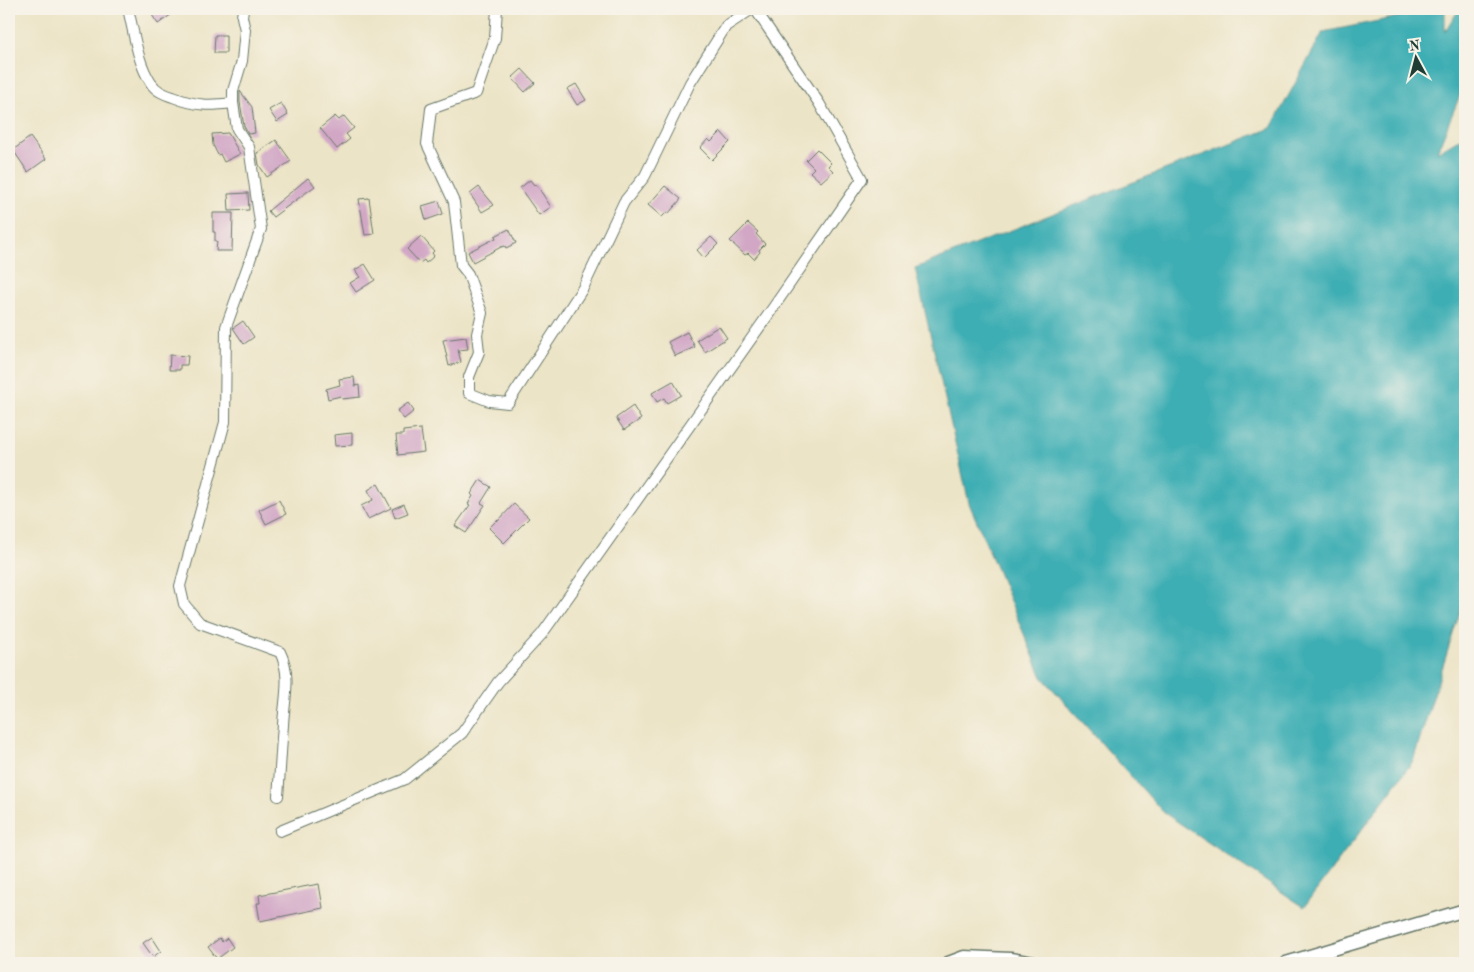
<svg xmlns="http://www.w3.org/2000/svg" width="1474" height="972" viewBox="0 0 1474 972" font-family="'Old Standard TT',serif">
  <rect width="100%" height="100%" fill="#f7f3e8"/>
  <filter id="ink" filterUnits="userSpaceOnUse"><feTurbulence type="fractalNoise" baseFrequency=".02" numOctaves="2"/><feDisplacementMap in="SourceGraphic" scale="10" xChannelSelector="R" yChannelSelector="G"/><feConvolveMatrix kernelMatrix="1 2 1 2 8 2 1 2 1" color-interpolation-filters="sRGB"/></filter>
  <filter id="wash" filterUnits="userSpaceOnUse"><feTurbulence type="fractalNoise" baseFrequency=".0096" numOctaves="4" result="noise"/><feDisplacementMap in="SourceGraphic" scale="20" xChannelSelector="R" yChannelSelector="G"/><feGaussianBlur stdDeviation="1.12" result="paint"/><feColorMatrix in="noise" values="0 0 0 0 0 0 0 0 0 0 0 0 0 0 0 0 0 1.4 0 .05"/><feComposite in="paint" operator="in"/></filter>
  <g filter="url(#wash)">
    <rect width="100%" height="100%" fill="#ece4c6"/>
    <path fill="#3caeb4" stroke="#2e7674" d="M1410 9H1445V32L1459 9H1465V83L1437 152 1465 135V596L1413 761 1304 907 1163 812 1042 677 969 503 915 268 1271 128 1323 32 1408 15Z"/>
    <g id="blocks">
      <g fill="#d2a7c6">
        <path d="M161 9H179L158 24 152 15Z"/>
        <path d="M215 35H226V53H214Z"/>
        <path d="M522 69 535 83 525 92 512 78Z"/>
        <path d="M576 84 586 100 577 105 567 89Z"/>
        <path d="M240 91 252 107 255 133 248 134 244 126 240 102Z"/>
        <path d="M281 103 288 115 277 122 269 110Z"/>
        <path d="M335 116 339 120 344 116 354 128 346 134 350 139 337 149 320 128Z"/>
        <path d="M721 132 730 142 712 160 700 148 708 139 711 142Z"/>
        <path d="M228 133 240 154 224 162 220 154 218 155 213 145 212 134Z"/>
        <path d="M30 137 46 159 28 172 13 150Z"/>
        <path d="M276 140 291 161 267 177 259 165 257 153Z"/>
        <path d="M817 149 831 163 828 166 833 171 821 182 810 172 814 168 806 160Z"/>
        <path d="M308 178 315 186 273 217 268 211Z"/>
        <path d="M530 180 534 185 536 184 551 207 539 215 520 188Z"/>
        <path d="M665 186 681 199 668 214 667 212 662 217 648 205Z"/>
        <path d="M479 187 494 205 482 212 470 194Z"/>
        <path d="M248 193 249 210 229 211 228 194Z"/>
        <path d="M369 198 374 234 365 235 359 199Z"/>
        <path d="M439 201 443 214 426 220 422 206Z"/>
        <path d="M213 213H233L232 251H216L217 241H215V232H213Z"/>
        <path d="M748 223 758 232 756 234 765 244 759 250 760 252 754 259 748 253 745 255 730 241Z"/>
        <path d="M509 229 516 243 506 248 505 246 501 247 473 262 468 252 496 238 495 236Z"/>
        <path d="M421 236 434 251 432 253 434 256 426 263 424 260 420 263 407 249Z"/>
        <path d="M711 237 718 244 704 258 697 250Z"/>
        <path d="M365 264 375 280 356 292 350 283 360 277 355 270Z"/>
        <path d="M243 321 254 337 244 344 233 328Z"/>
        <path d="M719 326 727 338 705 352 697 340Z"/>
        <path d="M687 332 695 347 675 356 668 342Z"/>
        <path d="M466 337 468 349 458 350 461 362 449 366 443 340Z"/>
        <path d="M170 355 188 356 187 365H180V370H169Z"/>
        <path d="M354 377 355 386 359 385 360 397 342 399 341 396 328 399 326 389 340 385 339 379Z"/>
        <path d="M673 381 681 395 667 403 664 398 657 402 652 393Z"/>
        <path d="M408 403 414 411 404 419 397 411Z"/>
        <path d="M633 406 641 419 624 430 616 418Z"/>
        <path d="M421 429 424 452 398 455 396 435H403V431Z"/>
        <path d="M352 433V445L335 446 334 435Z"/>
        <path d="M480 480 491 487 481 503 485 505 466 533 455 526 470 505 468 504 473 496 471 494Z"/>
        <path d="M378 484 391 508 368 519 361 506 373 500 368 490Z"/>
        <path d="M279 500 286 514 266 524 259 510Z"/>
        <path d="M404 504 408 513 395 518 392 509Z"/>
        <path d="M514 504 529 518 504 543 489 528 497 520 498 521Z"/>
        <path d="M319 884 323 908 260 921 257 903H260L259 895Z"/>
        <path d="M152 937 161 951 153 957 143 943Z"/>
        <path d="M220 938 222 942 227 938 233 947 217 959 208 947Z"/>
      </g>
    </g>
  </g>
  <g filter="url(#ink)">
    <use href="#blocks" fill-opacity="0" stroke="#677767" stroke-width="1"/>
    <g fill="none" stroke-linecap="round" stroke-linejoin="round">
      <g stroke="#677767" stroke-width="12">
        <g id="minor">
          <path d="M128 9C134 32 137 62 151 83 156 91 164 94 173 97 196 106 209 106 233 103"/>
          <path d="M243 9 242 17 245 30 242 61 233 91V103L237 129 249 147 261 229 226 327 225 422 180 586 184 604 200 623 280 652C292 676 284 700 283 725 281 749 280 773 278 796"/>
          <path d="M497 9 495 38 476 93 431 109 427 144 454 202 461 265 468 274 482 313 477 334 479 352 469 377V393L489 401 508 403 583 288 624 202 645 176 690 83 726 26 752 9"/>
          <path d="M280 831 405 779 462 733 498 682 542 634 766 318 862 179 819 103 755 9"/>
        </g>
      </g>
      <g stroke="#677767" stroke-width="15">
        <g id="tertiary">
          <path d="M948 963 964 957 1010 959 1033 963"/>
          <path d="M1286 963 1465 910"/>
        </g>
      </g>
      <use href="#minor" stroke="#fff" stroke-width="10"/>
      <use href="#tertiary" stroke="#fff" stroke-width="12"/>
    </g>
  </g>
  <rect width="1474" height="972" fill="none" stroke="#f7f3e8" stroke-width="30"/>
  <g transform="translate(1416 58) rotate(353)" stroke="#f7f3e8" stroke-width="4" paint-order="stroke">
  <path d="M0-4L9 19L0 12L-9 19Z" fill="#1f3d34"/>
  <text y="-8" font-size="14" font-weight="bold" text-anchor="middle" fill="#1f3d34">N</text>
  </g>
</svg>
